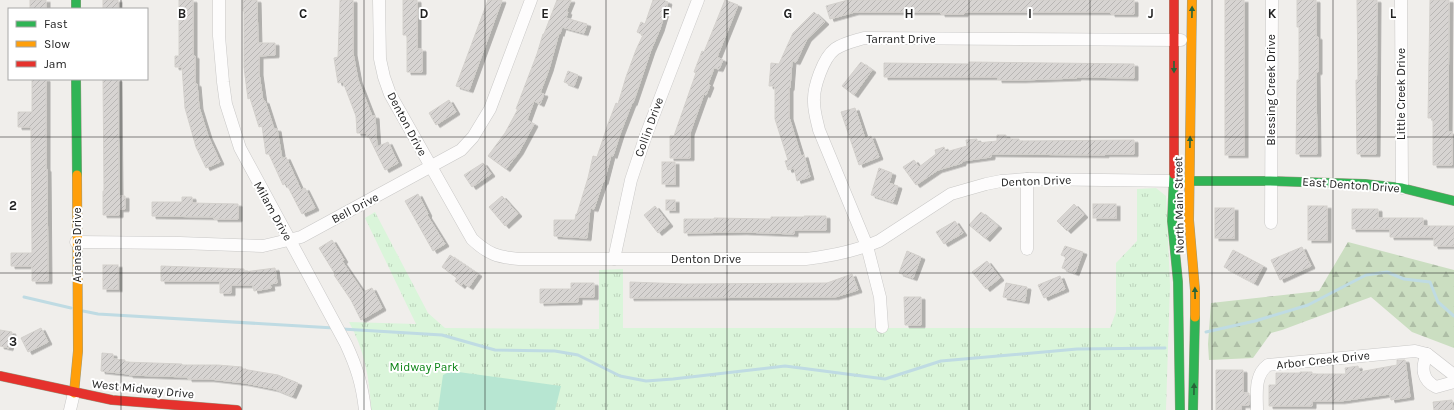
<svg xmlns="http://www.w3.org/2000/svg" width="1454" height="410" viewBox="0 0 1454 410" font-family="Karla,sans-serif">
  <defs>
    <pattern id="forest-firs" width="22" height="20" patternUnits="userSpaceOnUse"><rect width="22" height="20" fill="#cbdec1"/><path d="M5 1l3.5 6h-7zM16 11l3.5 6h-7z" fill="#aebea6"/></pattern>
    <pattern id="park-tufts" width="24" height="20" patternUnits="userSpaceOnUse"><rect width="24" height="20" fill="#daf5da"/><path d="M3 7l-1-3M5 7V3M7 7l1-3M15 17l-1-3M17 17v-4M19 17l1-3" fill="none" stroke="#bbd2bb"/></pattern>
    <pattern id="building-hatch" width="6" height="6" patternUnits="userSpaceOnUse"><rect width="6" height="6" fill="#d7d4d2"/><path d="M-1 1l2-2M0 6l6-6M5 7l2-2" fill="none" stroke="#b8b6b4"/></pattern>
    <filter id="shadow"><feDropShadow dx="4" dy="2.5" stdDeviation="0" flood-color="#0004"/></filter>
  </defs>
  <rect width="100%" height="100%" fill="#f0eeeb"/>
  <path fill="url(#forest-firs)" d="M1348 242 1454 270V348L1412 332 1371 297 1282 330 1271 333 1253 358 1209 360 1208 344 1211 303 1319 291Z"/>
  <path fill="url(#park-tufts)" d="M1156 188 1166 196 1170 285 1166 410H371C370 379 364 349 349 322L416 324 365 218 375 212 428 313 445 328 599 329V270L623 269V328H1110L1116 312V263L1137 241V189Z"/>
  <path fill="#b7e6d2" d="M451 371 561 386 555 410H438L443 375Z"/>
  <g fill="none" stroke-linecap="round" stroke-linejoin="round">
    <g stroke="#bfdbe3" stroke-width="3">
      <path d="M24 297 71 308"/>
      <path d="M83 311 98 314 334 328"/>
      <path d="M342 329 442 335 495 350 555 351 578 355 620 376 646 381 673 379 785 366 885 379 941 361 1077 349 1165 348"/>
      <path d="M1206 332 1255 321 1308 305 1366 275 1387 272 1404 279 1430 282 1438 302 1454 316"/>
    </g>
  </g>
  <g fill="url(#building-hatch)" stroke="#d3d0cc" filter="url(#shadow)">
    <rect x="30" y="0" width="16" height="9"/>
    <rect x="103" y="0" width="15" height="9"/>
    <path d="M179 0H193V56H195V84H197L199 107 208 136 220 162 206 168 196 147 185 108 182 67H175V56H179Z"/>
    <path d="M243 0H257L258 43H275V55L259 56V73L263 101H265L274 129H277L282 159 286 157 301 190 305 188 315 208 302 214 286 183 283 185 269 154H266L262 126 259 127 250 98 248 99 244 67V11H243Z"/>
    <path d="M340 0H353V53L358 80 372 116H375L377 147 388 142 398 163 385 170 369 137H367V133H357L356 116 343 82 338 83 334 58 338 57Z"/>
    <path d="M403 0H417V49H422V72H407V35H403Z"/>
    <path d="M488 0H502L469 90 456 86Z"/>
    <path d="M557 0H571L566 12H568L566 18 587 24 584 33 562 27 560 34 559 33 549 69 540 93 544 94 540 104 534 101 527 120 534 124 519 152 506 169 488 156 505 133 518 109H516L537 54 543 34H544Z"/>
    <path d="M653 0H663L668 2 660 29 651 50 633 103H632L620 134 613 156 611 155 604 182H603L594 209 590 208 587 238 554 236V220H575L576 214H577L588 178 593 156 597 157 608 124 616 103 618 104 626 77 636 50 643 35 637 32 641 22 645 24Z"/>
    <path d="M725 0 738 5 717 57 723 60 719 69 714 68 708 84 710 85 706 95 704 94 690 133V158H670V136H674L696 73 694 72 702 51 704 52Z"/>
    <path d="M848 0H1134V14H1111V12H964V14H941V12H855L830 19 826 6Z"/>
    <rect x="1225" y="0" width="19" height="155"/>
    <path d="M1297 0H1316V37H1318V72H1316L1317 154H1296L1297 80H1299V27H1297Z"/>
    <path d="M1357 0H1377L1376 154H1357L1356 80H1358Z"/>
    <path d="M1430 0H1449L1448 132H1452V165H1433V118H1428Z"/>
    <path d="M814 12 825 22 807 39 796 62 792 61 790 88H789V117L801 156 804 155 810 177 797 181 794 168 788 170 785 161 788 160 775 119V86H769L771 63 779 64 793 33Z"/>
    <path d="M861 62 872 70 854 95 842 86Z"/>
    <path d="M969 62 1134 64V78L1077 77V78L1022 80H998V77H884V63L969 64Z"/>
    <path d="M568 71 578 75 574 86 564 82Z"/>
    <path d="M32 79H46V169H47L48 281H32V266H11V253H32L31 127H18V112H32Z"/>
    <path d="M103 79H118L119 196H125V209H119V215H103V191H104Z"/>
    <path d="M449 100 456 112 436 125 429 113Z"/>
    <path d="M855 108 865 138 871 136 879 157 859 165 841 112Z"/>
    <path d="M997 135H1006V139H1019V141L1134 140V154H1105V155L991 154V157L962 161V163L938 170 916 185 903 167 914 160 919 167 936 154 935 150 944 147 946 152 967 146 966 140 977 139V143L997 141Z"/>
    <rect x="662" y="162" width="13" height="22"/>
    <path d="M483 163 491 174 472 187 464 175Z"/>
    <path d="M879 168 892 173 889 183 898 186 893 202 871 195Z"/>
    <path d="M418 194 428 214 427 215 445 244 433 251 405 201Z"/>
    <path d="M502 196 518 214 505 226 489 207Z"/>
    <path d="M182 197H192V203L238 204V219H214V217L152 216V202H182Z"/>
    <rect x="666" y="200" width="9" height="10"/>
    <path d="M1074 204 1084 215 1067 231 1057 221Z"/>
    <rect x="1093" y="204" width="23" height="14"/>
    <path d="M655 206 669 224 658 233 644 215Z"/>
    <rect x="1308" y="206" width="19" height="34"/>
    <rect x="1215" y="208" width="19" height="30"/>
    <path d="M1352 209H1378V218H1423V226H1454V246H1434V237H1390V229H1352Z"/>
    <path d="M981 212 998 226 986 239 969 225Z"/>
    <path d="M804 216H826V230H794V234L743 232 684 233V219H714V218L771 219V217H804Z"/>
    <path d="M955 221 963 233 944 244 936 232Z"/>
    <path d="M332 240 344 260 342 261 363 292 372 288 382 308 361 320 351 300 334 275 335 274 319 248Z"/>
    <path d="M1065 246 1083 252 1075 273 1062 268 1066 257 1061 255Z"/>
    <path d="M1302 247 1311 266 1280 280 1271 260Z"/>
    <path d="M1233 250 1263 266 1254 283 1224 267Z"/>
    <path d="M907 251 921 257 913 278 899 273Z"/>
    <path d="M450 255 478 274 469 287 463 283 461 286 455 281 457 278 442 267Z"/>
    <path d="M987 261 1000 278 986 289 972 272Z"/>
    <rect x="103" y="265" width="15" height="24"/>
    <path d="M161 266 244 269V272L275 268 277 283 270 284 271 288 254 291 253 285H231V293H220V281H161Z"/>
    <path d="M852 274 858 290 835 297 630 298V282L685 284 827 283Z"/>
    <path d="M1060 276 1065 289 1044 298 1038 285Z"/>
    <path d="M571 283H594V297H578V302L540 303V289H571Z"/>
    <path d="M1006 283 1027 287 1025 301 1003 297Z"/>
    <path d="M904 297H921V325H905Z"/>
    <path d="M41 328 48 342 28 352 21 338Z"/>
    <path d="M0 330 12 332 9 348 0 346Z"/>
    <path d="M102 353 113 354V359L125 360V362L182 364V365H218L242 367V369L278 375 298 383 292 396 275 389 245 383 210 379H188V377L129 375V374L101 371Z"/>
    <path d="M1397 360H1405L1410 397 1391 400 1390 394 1341 401H1312V406H1269V385H1276V373H1300V372H1312V374H1346L1345 368 1358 366 1359 372 1397 365Z"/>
    <path d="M1216 370H1243V393H1249V405H1241V410H1216Z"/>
    <path d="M1452 400 1453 410H1434L1433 402Z"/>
  </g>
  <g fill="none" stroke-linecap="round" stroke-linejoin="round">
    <g stroke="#c9c8c7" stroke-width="13">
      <g id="street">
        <path d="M219 0V36L223 82 226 104 240 148 346 344C357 368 362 384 365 410"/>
        <path d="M379 0 380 59 384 77 390 94 472 239C488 254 497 257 519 259H806C832 256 856 251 879 241L951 194 986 184 1001 181 1027 179 1180 181"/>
        <path d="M1401 0 1402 188"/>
        <path d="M1027 179V249"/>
        <path d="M1271 223 1272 0"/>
        <path d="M76 242 180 243 263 246 301 237 461 150 473 137 490 109 531 0"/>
        <path d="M614 259 631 180 646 135 698 0"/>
        <path d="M882 327 880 297 867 246 819 130C817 121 814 112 814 102 813 88 823 58 835 49 844 43 854 41 864 38L1181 40"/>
        <path d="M1427 354C1421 368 1422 380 1436 387L1454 382"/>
        <path d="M70 410 74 393"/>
        <path d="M1257 410C1257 394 1254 375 1268 365L1415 351 1427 354 1454 375"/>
      </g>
    </g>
    <g stroke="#999a82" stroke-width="10">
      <g id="fast">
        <path d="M76 0V9"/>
        <path d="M76 79 77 175"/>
        <path d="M1174 174 1172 221 1178 282 1180 410"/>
        <path d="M1189 181H1270L1365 184 1402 188 1454 201"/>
        <path d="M1193 410 1195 317"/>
      </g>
    </g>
    <g stroke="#999a82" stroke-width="10">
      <g id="slow">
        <path d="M1192 0 1189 220 1195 290V317"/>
        <path d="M74 393 78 351 77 175"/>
      </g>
    </g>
    <g stroke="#999a82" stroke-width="10">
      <g id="jam">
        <path d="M1174 0V174"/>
        <path d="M0 376 112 400 237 410"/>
      </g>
    </g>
    <use href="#street" stroke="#fdfcfc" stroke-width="12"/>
    <use href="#fast" stroke="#30b455" stroke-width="9"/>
    <use href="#slow" stroke="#ff9f0a" stroke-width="9"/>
    <use href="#jam" stroke="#e5322d" stroke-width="9"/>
  </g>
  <defs><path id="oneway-solid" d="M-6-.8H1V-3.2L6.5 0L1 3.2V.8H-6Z"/></defs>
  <g fill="#286439">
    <use href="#oneway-solid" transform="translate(1192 12) rotate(-89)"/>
    <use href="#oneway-solid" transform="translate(1174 67) rotate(90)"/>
    <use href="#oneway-solid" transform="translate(1190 142) rotate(-89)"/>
    <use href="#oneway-solid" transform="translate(1195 293) rotate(-91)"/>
    <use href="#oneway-solid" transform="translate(1194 389) rotate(-89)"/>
  </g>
  <path fill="none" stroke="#222" stroke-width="1" stroke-opacity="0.55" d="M121 0V9M242 0V410M364 0V410M485 0V410M606 0V410M727 0V410M848 0V410M969 0V410M1090 0V410M1212 0V410M1333 0V410M121 79V410M0 137H1454M0 273H1454"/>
  <g text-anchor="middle" stroke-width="4" stroke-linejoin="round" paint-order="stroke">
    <g font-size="12" fill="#222" stroke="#fff">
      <text x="901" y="43">Tarrant Drive</text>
      <text transform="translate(1271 90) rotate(-90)" y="4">Blessing Creek Drive</text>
      <text transform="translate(1401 94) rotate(-90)" y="4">Little Creek Drive</text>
      <text transform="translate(407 124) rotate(62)" y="4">Denton Drive</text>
      <text transform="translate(649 127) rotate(-70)" y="4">Collin Drive</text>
      <text transform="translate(1036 181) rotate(-2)" y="4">Denton Drive</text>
      <text transform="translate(1351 185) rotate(4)" y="4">East Denton Drive</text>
      <text transform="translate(1179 205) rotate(-91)" y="4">North Main Street</text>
      <text transform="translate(355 208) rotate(-28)" y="4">Bell Drive</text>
      <text transform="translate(273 211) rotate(61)" y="4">Milam Drive</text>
      <text transform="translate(77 245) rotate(-90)" y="4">Aransas Drive</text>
      <text x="706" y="263">Denton Drive</text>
      <text transform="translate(1323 360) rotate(-6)" y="4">Arbor Creek Drive</text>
      <text transform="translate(143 389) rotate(6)" y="4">West Midway Drive</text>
    </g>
    <g font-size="12" fill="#0c8416" stroke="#fff">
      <text x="424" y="371">Midway Park</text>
    </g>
  </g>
  <g font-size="13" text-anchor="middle" font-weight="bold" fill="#222" stroke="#fff" stroke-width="4" stroke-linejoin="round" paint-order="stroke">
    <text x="182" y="18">B</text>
    <text x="303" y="18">C</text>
    <text x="424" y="18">D</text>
    <text x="545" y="18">E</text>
    <text x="666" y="18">F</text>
    <text x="788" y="18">G</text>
    <text x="909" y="18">H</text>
    <text x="1030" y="18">I</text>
    <text x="1151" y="18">J</text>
    <text x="1272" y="18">K</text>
    <text x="1393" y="18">L</text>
    <text x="13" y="210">2</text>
    <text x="13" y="346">3</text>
  </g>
  <rect x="8" y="8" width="140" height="72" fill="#ffffff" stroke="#a7a7a7"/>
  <rect x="16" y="21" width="20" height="6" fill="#30b455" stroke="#a7a7a7"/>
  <text x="44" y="28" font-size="12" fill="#222222">Fast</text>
  <rect x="16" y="41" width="20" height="6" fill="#ff9f0a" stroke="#a7a7a7"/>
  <text x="44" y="48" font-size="12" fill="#222222">Slow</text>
  <rect x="16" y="61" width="20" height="6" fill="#e5322d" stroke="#a7a7a7"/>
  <text x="44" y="68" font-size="12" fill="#222222">Jam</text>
</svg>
